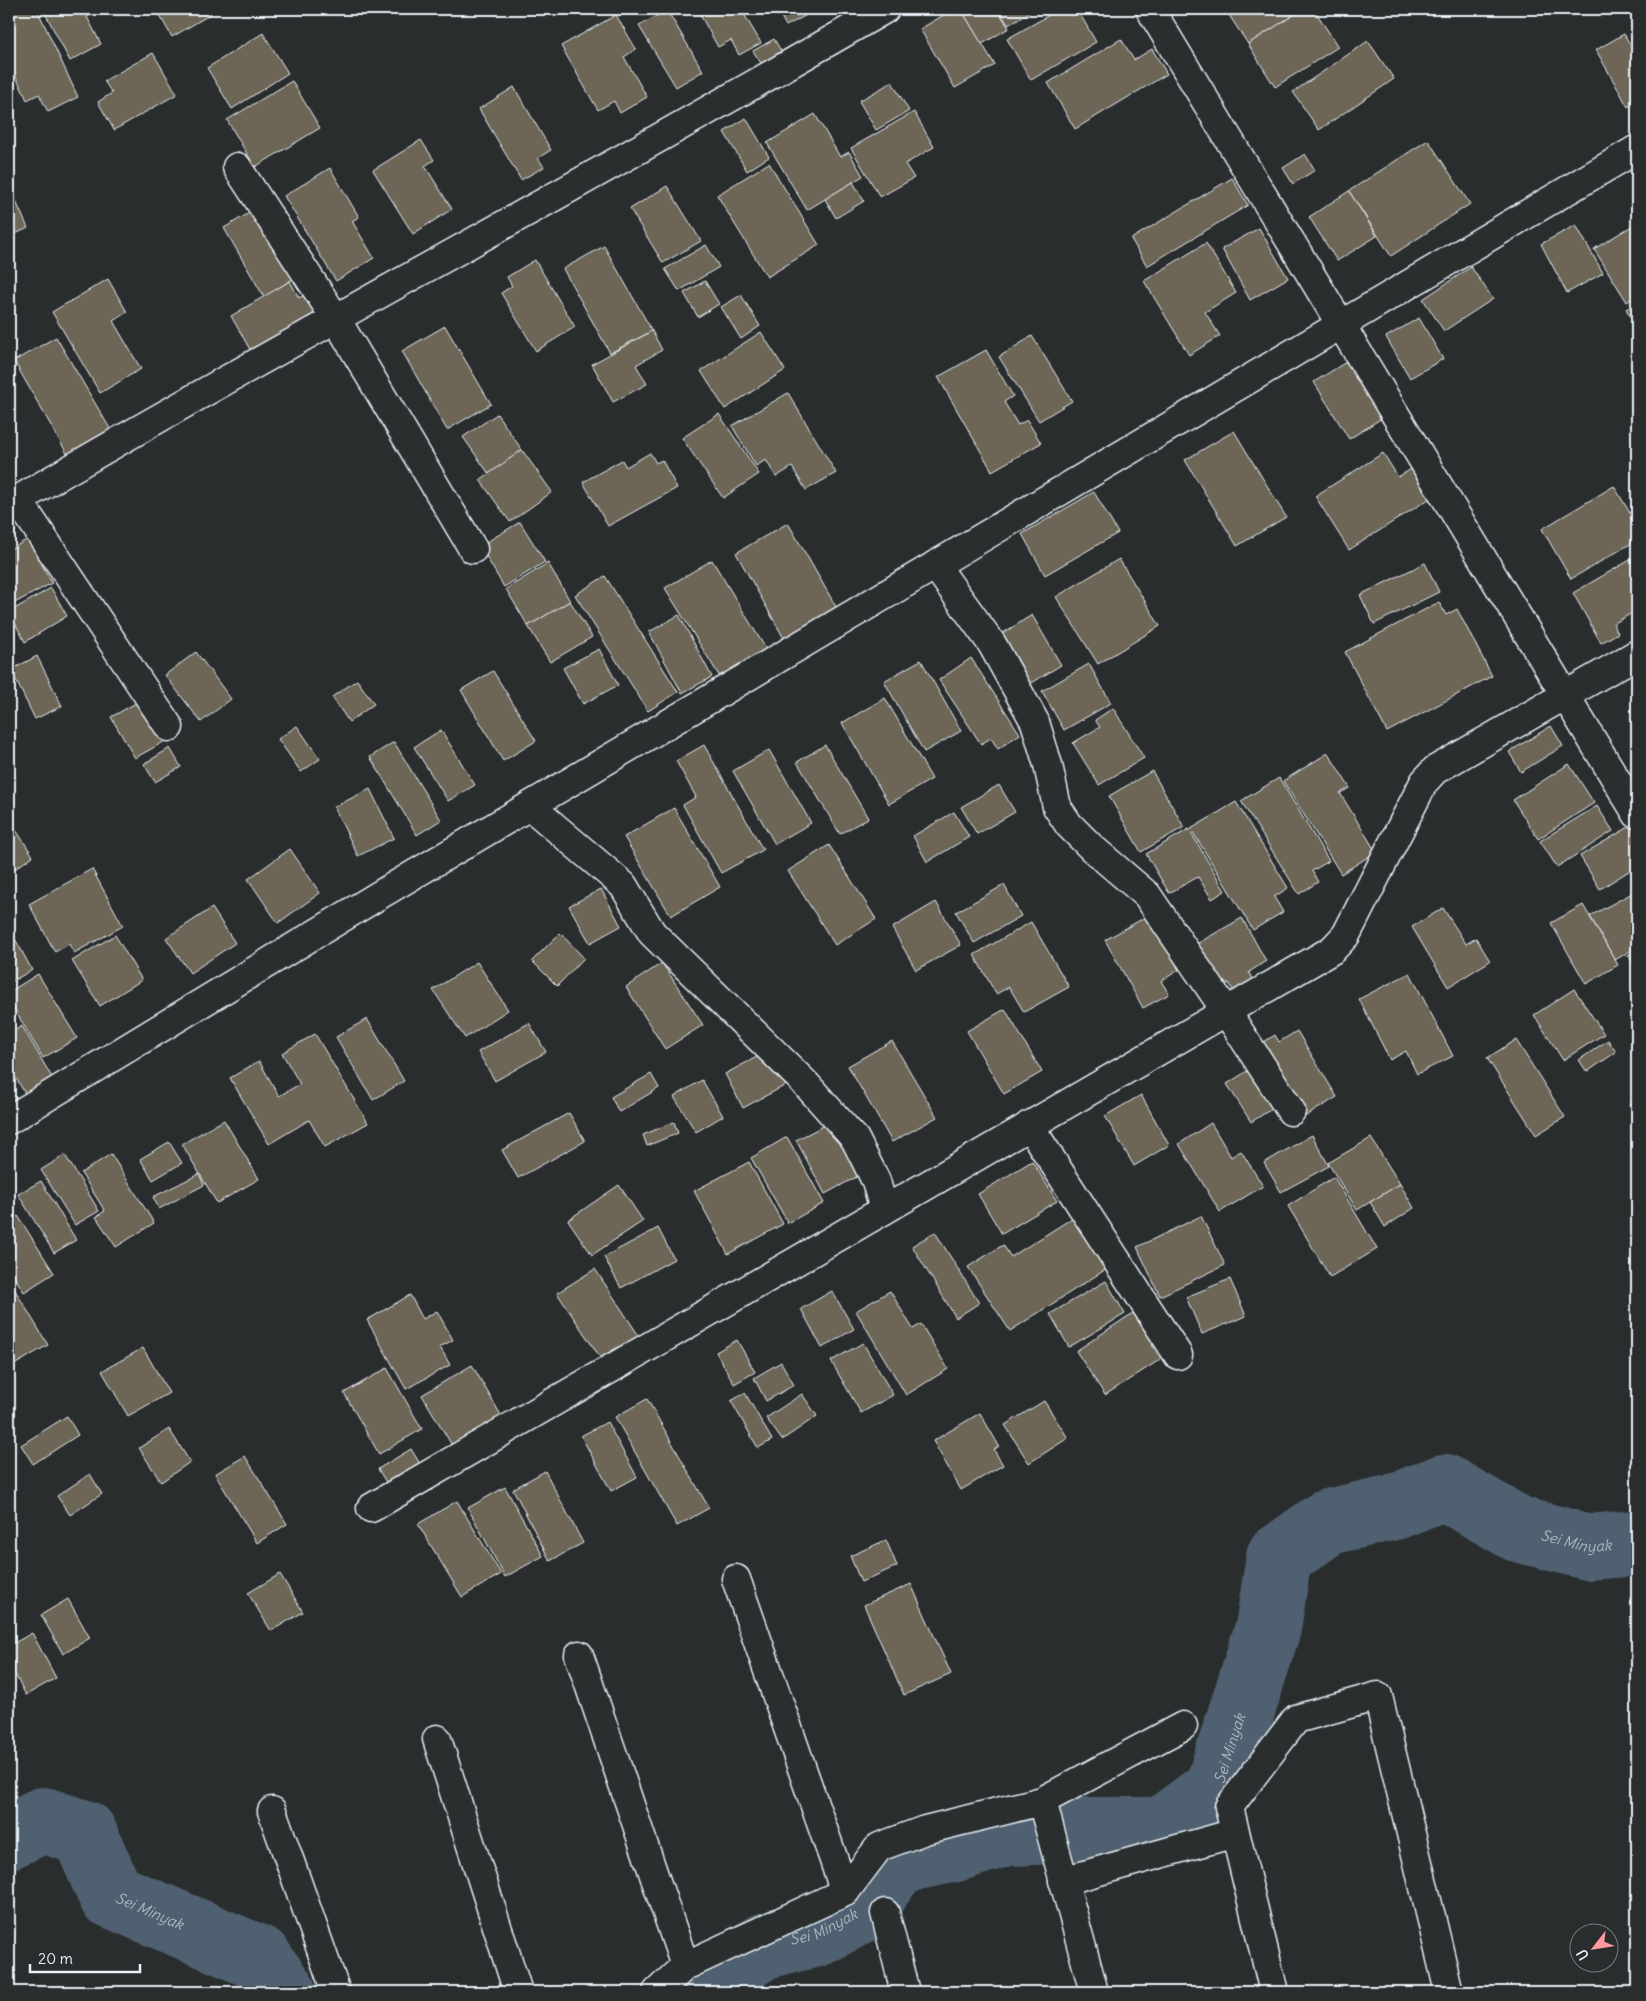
<svg xmlns="http://www.w3.org/2000/svg" width="1646" height="2001" viewBox="0 0 1646 2001" font-family="Delius,sans-serif">
  <rect width="100%" height="100%" fill="#2a2d2e"/>
  <filter id="ink" filterUnits="userSpaceOnUse"><feTurbulence type="fractalNoise" baseFrequency=".02" numOctaves="2"/><feDisplacementMap in="SourceGraphic" scale="10" xChannelSelector="R" yChannelSelector="G"/><feConvolveMatrix kernelMatrix="1 2 1 2 8 2 1 2 1" color-interpolation-filters="sRGB"/></filter>
  <g filter="url(#ink)">
    <g fill="none" stroke-linecap="round" stroke-linejoin="round">
      <g stroke="#4f6070" stroke-width="66">
        <path id="s1" d="M9 1836 43 1820 84 1833 111 1895 259 1958 283 1992"/>
        <path id="s2" d="M705 1992 729 1968 764 1946 817 1934 862 1910 893 1867 912 1858 952 1850 1008 1833 1085 1830H1162L1217 1789 1268 1628 1279 1557 1328 1522 1394 1507 1444 1487 1518 1529 1588 1547 1637 1543"/>
      </g>
    </g>
    <g fill="#6d6554" stroke="#e8f1f8">
      <path d="M21 9H37L78 97 48 112 39 94 27 100 9 62V15Z"/>
      <path d="M43 9H103L87 17 101 44 70 61Z"/>
      <path d="M156 9H208L211 14 172 37Z"/>
      <path d="M697 9H741L761 43 739 55 731 40 718 47Z"/>
      <path d="M777 9H815L816 10 786 26Z"/>
      <path d="M954 9H961L995 65 955 88 920 29Z"/>
      <path d="M961 9H997L1009 28 982 44Z"/>
      <path d="M999 9H1035L1008 25Z"/>
      <path d="M1060 9H1077L1096 42 1031 80 1007 39Z"/>
      <path d="M1225 9H1303L1248 44Z"/>
      <path d="M1303 9H1314L1338 47 1275 87 1248 44Z"/>
      <path d="M667 10 703 71 676 87 639 26Z"/>
      <path d="M616 15 636 49 624 57 647 97 620 113 614 101 598 110 561 46Z"/>
      <path d="M263 33 288 73 232 109 207 68Z"/>
      <path d="M1624 34 1637 57V101L1628 107 1596 50Z"/>
      <path d="M774 39 785 58 765 69 753 51Z"/>
      <path d="M1121 39 1134 60 1152 49 1167 74 1075 129 1048 83Z"/>
      <path d="M1368 41 1394 79 1319 130 1293 92Z"/>
      <path d="M153 53 177 94 114 130 98 102 112 93 104 81Z"/>
      <path d="M292 81 320 128 255 167 227 120Z"/>
      <path d="M892 82 909 111 876 130 859 101Z"/>
      <path d="M514 87 551 150 538 158 544 167 521 180 479 109Z"/>
      <path d="M914 112 934 147 905 164 914 178 880 197 851 148Z"/>
      <path d="M815 114 840 157 849 152 863 176 807 210 767 143Z"/>
      <path d="M746 118 769 157 747 171 724 132Z"/>
      <path d="M421 140 434 160 425 166 452 209 413 234 373 170Z"/>
      <path d="M1428 140 1470 204 1391 256 1349 191Z"/>
      <path d="M1305 154 1315 170 1293 184 1283 168Z"/>
      <path d="M769 163 819 245 767 277 717 195Z"/>
      <path d="M330 168 359 217 352 221 374 258 336 281 284 196Z"/>
      <path d="M1232 178 1248 205 1147 266 1131 239Z"/>
      <path d="M853 182 864 201 836 218 825 199Z"/>
      <path d="M9 186 28 228 9 237Z"/>
      <path d="M667 186 701 241 663 263 630 209Z"/>
      <path d="M1349 191 1377 236 1337 261 1309 217Z"/>
      <path d="M256 209 296 277 264 297 224 228Z"/>
      <path d="M1635 224 1637 229V295L1627 302 1594 249Z"/>
      <path d="M1576 225 1603 273 1567 293 1541 244Z"/>
      <path d="M1259 228 1288 278 1250 300 1222 249Z"/>
      <path d="M1206 243 1236 293 1205 312 1220 336 1189 355 1144 281Z"/>
      <path d="M706 245 719 267 679 291 665 269Z"/>
      <path d="M604 246 652 331 610 353 563 269Z"/>
      <path d="M535 260 575 327 536 351 501 293 512 286 507 277Z"/>
      <path d="M1471 267 1493 299 1444 331 1423 299Z"/>
      <path d="M108 279 127 312 113 321 141 369 100 393 52 312Z"/>
      <path d="M290 281 299 298 306 294 317 315 252 353 231 316Z"/>
      <path d="M705 281 719 304 698 317 684 293Z"/>
      <path d="M741 295 760 326 741 339 721 307Z"/>
      <path d="M1637 303V328L1626 309Z"/>
      <path d="M1419 318 1443 359 1410 378 1386 337Z"/>
      <path d="M445 326 491 404 447 430 402 351Z"/>
      <path d="M652 331 662 350 636 365 647 384 613 402 592 364Z"/>
      <path d="M761 332 785 370 725 409 701 371Z"/>
      <path d="M1032 336 1072 401 1039 421 999 357Z"/>
      <path d="M56 337 112 432 69 457 14 361Z"/>
      <path d="M986 350 1013 396 1004 402 1018 425 1027 420 1041 443 992 471 938 377Z"/>
      <path d="M1346 362 1382 418 1349 439 1314 382Z"/>
      <path d="M788 393 836 473 806 490 792 467 776 477 766 460 756 466 732 426Z"/>
      <path d="M497 414 522 450 489 474 463 437Z"/>
      <path d="M719 414 759 474 723 498 682 438Z"/>
      <path d="M1234 431 1286 517 1237 546 1185 460Z"/>
      <path d="M522 450 552 492 510 522 480 480Z"/>
      <path d="M650 453 656 463 662 460 677 488 608 526 583 482 622 460 626 467Z"/>
      <path d="M1383 453 1398 477 1413 468 1432 497 1349 550 1315 496Z"/>
      <path d="M1614 486 1637 525V540L1571 579 1542 529Z"/>
      <path d="M1094 492 1118 533 1045 575 1022 534Z"/>
      <path d="M520 522 545 562 504 587 480 546Z"/>
      <path d="M788 523 839 612 786 642 736 553Z"/>
      <path d="M28 539 52 583 9 606V550Z"/>
      <path d="M1637 556V610L1613 624 1618 633 1601 643 1573 593Z"/>
      <path d="M1119 559 1160 626 1098 664 1056 597Z"/>
      <path d="M712 560 766 649 720 677 665 588Z"/>
      <path d="M548 563 570 601 528 626 506 589Z"/>
      <path d="M1425 563 1439 592 1374 624 1360 595Z"/>
      <path d="M605 576 678 692 648 711 575 595Z"/>
      <path d="M51 588 67 616 25 642 9 612Z"/>
      <path d="M570 601 592 637 550 662 528 626Z"/>
      <path d="M1439 602 1446 615 1457 609 1492 676 1387 732 1345 652Z"/>
      <path d="M679 615 712 677 682 693 649 632Z"/>
      <path d="M1032 615 1061 665 1030 684 1000 635Z"/>
      <path d="M599 649 618 685 583 704 563 668Z"/>
      <path d="M196 652 231 699 201 722 165 675Z"/>
      <path d="M37 656 62 706 35 719 11 670Z"/>
      <path d="M971 658 1020 734 998 749 991 738 981 744 939 680Z"/>
      <path d="M921 660 961 731 924 752 884 681Z"/>
      <path d="M1089 664 1111 703 1064 730 1042 691Z"/>
      <path d="M493 671 536 741 503 761 461 690Z"/>
      <path d="M357 680 374 704 349 722 332 697Z"/>
      <path d="M885 698 932 779 889 804 842 723Z"/>
      <path d="M143 699 167 740 135 758 111 717Z"/>
      <path d="M1113 708 1144 758 1099 785 1073 743 1100 727 1095 720Z"/>
      <path d="M297 726 320 759 301 772 278 739Z"/>
      <path d="M1551 726 1563 746 1521 772 1509 752Z"/>
      <path d="M441 730 475 785 448 801 414 747Z"/>
      <path d="M394 742 441 820 417 835 370 757Z"/>
      <path d="M704 745 763 850 721 873 683 805 696 797 676 761Z"/>
      <path d="M825 745 868 818 840 834 797 762Z"/>
      <path d="M170 748 181 767 155 782 144 764Z"/>
      <path d="M769 750 811 823 775 844 733 771Z"/>
      <path d="M1328 753 1350 788 1340 793 1376 852 1341 874 1283 781Z"/>
      <path d="M1569 764 1594 803 1538 839 1513 800Z"/>
      <path d="M1152 771 1184 827 1141 852 1109 796Z"/>
      <path d="M1279 778 1329 861 1312 871 1318 882 1299 894 1241 801Z"/>
      <path d="M999 785 1015 812 977 834 961 807Z"/>
      <path d="M370 789 394 838 358 856 334 807Z"/>
      <path d="M1236 802 1288 888 1274 897 1283 912 1253 930 1191 829Z"/>
      <path d="M1597 806 1613 831 1557 867 1540 841Z"/>
      <path d="M674 808 720 887 671 916 624 837Z"/>
      <path d="M954 812 969 837 927 862 913 836Z"/>
      <path d="M1634 824 1637 830V866L1600 889 1580 856Z"/>
      <path d="M1189 829 1225 891 1212 899 1198 877 1169 893 1146 854Z"/>
      <path d="M16 830 33 856 9 873V835Z"/>
      <path d="M829 845 876 919 835 945 788 871Z"/>
      <path d="M290 849 320 893 278 923 248 879Z"/>
      <path d="M92 869 123 926 74 953 69 944 55 952 29 904Z"/>
      <path d="M1004 885 1021 916 974 943 956 912Z"/>
      <path d="M601 889 621 926 590 943 569 906Z"/>
      <path d="M1636 891 1637 894V947L1615 960 1590 916Z"/>
      <path d="M936 902 961 945 916 970 892 928Z"/>
      <path d="M1583 905 1618 965 1586 984 1551 923Z"/>
      <path d="M212 908 235 943 190 973 166 938Z"/>
      <path d="M1443 908 1466 944 1476 938 1490 961 1448 987 1412 927Z"/>
      <path d="M1149 915 1179 970 1161 981 1169 994 1143 1008 1105 940Z"/>
      <path d="M1242 918 1266 961 1249 972 1258 988 1238 999 1229 983 1218 989 1193 946Z"/>
      <path d="M1031 922 1069 987 1024 1012 1009 987 996 994 974 955Z"/>
      <path d="M560 933 584 958 557 986 532 961Z"/>
      <path d="M13 935 32 970 9 983V937Z"/>
      <path d="M115 935 142 980 100 1006 72 961Z"/>
      <path d="M1637 950V971L1628 955Z"/>
      <path d="M477 962 508 1010 465 1038 433 990Z"/>
      <path d="M662 963 703 1025 665 1049 626 987Z"/>
      <path d="M1410 973 1453 1056 1417 1074 1406 1051 1390 1060 1359 999Z"/>
      <path d="M38 974 77 1038 43 1058 9 1000V992Z"/>
      <path d="M1574 989 1604 1034 1563 1060 1534 1015Z"/>
      <path d="M1005 1009 1042 1072 1004 1094 967 1031Z"/>
      <path d="M367 1019 404 1081 373 1100 336 1037Z"/>
      <path d="M529 1023 546 1052 495 1081 478 1052Z"/>
      <path d="M22 1026 57 1086 30 1102 16 1078 9 1082V1034Z"/>
      <path d="M1297 1031 1337 1097 1303 1118 1259 1045 1275 1035 1279 1042Z"/>
      <path d="M315 1034 368 1123 325 1147 309 1120 269 1144 230 1078 259 1061 279 1096 300 1084 282 1053Z"/>
      <path d="M1516 1040 1565 1117 1536 1135 1487 1058Z"/>
      <path d="M1608 1040 1616 1052 1587 1072 1579 1060Z"/>
      <path d="M892 1041 937 1117 892 1142 848 1066Z"/>
      <path d="M768 1051 786 1085 743 1108 725 1074Z"/>
      <path d="M1255 1066 1279 1104 1251 1122 1227 1084Z"/>
      <path d="M651 1074 659 1088 619 1112 611 1097Z"/>
      <path d="M702 1080 723 1116 696 1132 674 1097Z"/>
      <path d="M1141 1095 1169 1145 1134 1166 1105 1116Z"/>
      <path d="M1637 1100V1115L1630 1104Z"/>
      <path d="M569 1113 585 1141 518 1178 502 1150Z"/>
      <path d="M224 1120 259 1179 217 1203 182 1144Z"/>
      <path d="M674 1122 678 1133 647 1146 643 1135Z"/>
      <path d="M831 1122 860 1175 825 1194 796 1140Z"/>
      <path d="M1211 1123 1231 1157 1241 1151 1263 1186 1220 1212 1179 1144Z"/>
      <path d="M1312 1135 1329 1166 1281 1192 1264 1163Z"/>
      <path d="M787 1137 824 1203 788 1223 751 1158Z"/>
      <path d="M1371 1138 1400 1184 1357 1210 1328 1163Z"/>
      <path d="M169 1142 182 1163 153 1180 140 1159Z"/>
      <path d="M111 1154 154 1223 116 1247 96 1217 105 1211 81 1173Z"/>
      <path d="M65 1155 99 1211 75 1225 41 1170Z"/>
      <path d="M1032 1161 1057 1201 1002 1234 978 1194Z"/>
      <path d="M749 1162 783 1224 728 1254 694 1191Z"/>
      <path d="M199 1174 204 1185 159 1209 153 1197Z"/>
      <path d="M1334 1177 1377 1249 1330 1277 1288 1206Z"/>
      <path d="M41 1181 76 1240 54 1253 18 1194Z"/>
      <path d="M1400 1184 1414 1208 1385 1227 1370 1202Z"/>
      <path d="M619 1185 643 1221 592 1255 568 1220Z"/>
      <path d="M1077 1215 1111 1266 1010 1331 968 1267 1003 1245 1011 1257Z"/>
      <path d="M18 1216 54 1273 24 1292 9 1268V1222Z"/>
      <path d="M1201 1216 1225 1265 1160 1296 1137 1247Z"/>
      <path d="M658 1228 674 1259 621 1288 604 1257Z"/>
      <path d="M935 1232 979 1303 956 1318 912 1246Z"/>
      <path d="M595 1269 643 1342 606 1366 557 1293Z"/>
      <path d="M1230 1279 1246 1316 1202 1334 1186 1297Z"/>
      <path d="M9 1280 48 1345 9 1368Z"/>
      <path d="M1106 1281 1125 1314 1069 1347 1050 1314Z"/>
      <path d="M832 1291 854 1329 822 1348 801 1309Z"/>
      <path d="M890 1291 913 1329 921 1324 948 1369 906 1395 856 1311Z"/>
      <path d="M410 1295 423 1319 437 1311 453 1340 440 1347 450 1365 406 1389 367 1320Z"/>
      <path d="M1142 1307 1163 1339 1152 1345 1161 1359 1105 1395 1076 1351Z"/>
      <path d="M737 1340 755 1372 734 1384 716 1352Z"/>
      <path d="M863 1343 893 1395 861 1413 831 1361Z"/>
      <path d="M143 1348 169 1393 128 1416 102 1371Z"/>
      <path d="M781 1362 794 1385 766 1401 754 1378Z"/>
      <path d="M472 1365 502 1417 453 1447 422 1395Z"/>
      <path d="M387 1368 422 1429 379 1454 344 1393Z"/>
      <path d="M745 1393 772 1440 758 1448 731 1401Z"/>
      <path d="M802 1394 817 1416 782 1440 766 1418Z"/>
      <path d="M647 1399 709 1508 677 1526 615 1417Z"/>
      <path d="M1044 1401 1068 1438 1029 1463 1005 1425Z"/>
      <path d="M980 1413 999 1446 994 1450 1003 1465 961 1490 933 1441Z"/>
      <path d="M67 1416 78 1435 33 1464 21 1445Z"/>
      <path d="M607 1422 637 1477 611 1491 581 1436Z"/>
      <path d="M169 1429 190 1462 161 1482 139 1448Z"/>
      <path d="M411 1449 425 1472 392 1492 378 1469Z"/>
      <path d="M245 1456 287 1524 257 1543 215 1474Z"/>
      <path d="M545 1471 583 1543 550 1561 513 1489Z"/>
      <path d="M90 1474 102 1494 70 1515 57 1496Z"/>
      <path d="M505 1487 543 1556 505 1577 468 1508Z"/>
      <path d="M457 1501 501 1574 462 1597 418 1524Z"/>
      <path d="M886 1540 897 1566 861 1582 850 1556Z"/>
      <path d="M280 1574 303 1612 271 1631 248 1593Z"/>
      <path d="M911 1584 951 1674 904 1695 864 1605Z"/>
      <path d="M68 1599 90 1638 63 1654 41 1615Z"/>
      <path d="M32 1633 56 1678 26 1695 9 1663V1646Z"/>
    </g>
    <g fill="none" stroke-linecap="round" stroke-linejoin="round">
      <g stroke="#e8f1f8" stroke-width="31">
        <g id="minor">
          <path d="M1150 9 1637 814"/>
          <path d="M237 167 336 319 473 549"/>
          <path d="M18 500 169 727"/>
          <path d="M9 505C298 335 595 178 885 9"/>
          <path d="M935 565 992 644 1035 722 1048 765 1057 807 1069 825 1092 848 1147 895 1226 1011 1291 1111"/>
          <path d="M530 806 623 885 652 933 806 1084 855 1139 876 1181 884 1210"/>
          <path d="M9 1120 381 894 1637 149"/>
          <path d="M1029 1125 1178 1355"/>
          <path d="M371 1508 1332 950 1346 935 1424 782 1435 770 1637 654"/>
          <path d="M736 1579 845 1892"/>
          <path d="M579 1655 685 1966"/>
          <path d="M437 1739 518 1992"/>
          <path d="M1042 1801 1094 1992"/>
          <path d="M272 1811 336 1992"/>
          <path d="M1063 1881 1235 1833"/>
          <path d="M885 1913 905 1992"/>
          <path d="M657 1992 685 1966 845 1892 879 1847 925 1830 1042 1801 1183 1726"/>
          <path d="M1274 1992 1229 1807 1296 1719 1378 1696 1449 1992"/>
        </g>
      </g>
      <use href="#minor" stroke="#2a2d2e" stroke-width="28"/>
    </g>
  </g>
  <g text-anchor="middle" stroke-width="4.5" stroke-linejoin="round" paint-order="stroke">
    <g font-size="15" font-style="italic" fill="#abb7c2" stroke="#2a2d2e">
      <text dy="5" stroke="none"><textPath href="#s2" startOffset="1144">Sei Minyak</textPath></text>
      <text dy="5" stroke="none"><textPath href="#s2" startOffset="619">Sei Minyak</textPath></text>
      <text dy="5" stroke="none"><textPath href="#s1" startOffset="190">Sei Minyak</textPath></text>
      <text dy="5" stroke="none"><textPath href="#s2" startOffset="138">Sei Minyak</textPath></text>
    </g>
  </g>
  <rect width="1646" height="2001" fill="none" stroke="#2a2d2e" stroke-width="30"/>
  <rect x="15" y="15" width="1616" height="1971" fill="none" stroke="#e8f1f8" stroke-width="2" filter="url(#ink)"/>
  <g transform="translate(1594 1948) rotate(239)"><circle r="24" fill="#2a2d2e" stroke="#767b7f"/>
  <path d="M0-4L9 19L0 12L-9 19Z" fill="#ff9aa2"/>
  <text y="-8" font-size="14" font-weight="bold" text-anchor="middle" fill="#e8f1f8">U</text>
  </g>
  <path d="M30 1964v8h110v-8" fill="none" stroke="#e8f1f8" stroke-width="2.5"/>
  <text x="38" y="1964" font-size="15" fill="#e8f1f8" stroke="#2a2d2e" stroke-width="4" paint-order="stroke">20 m</text>
</svg>
